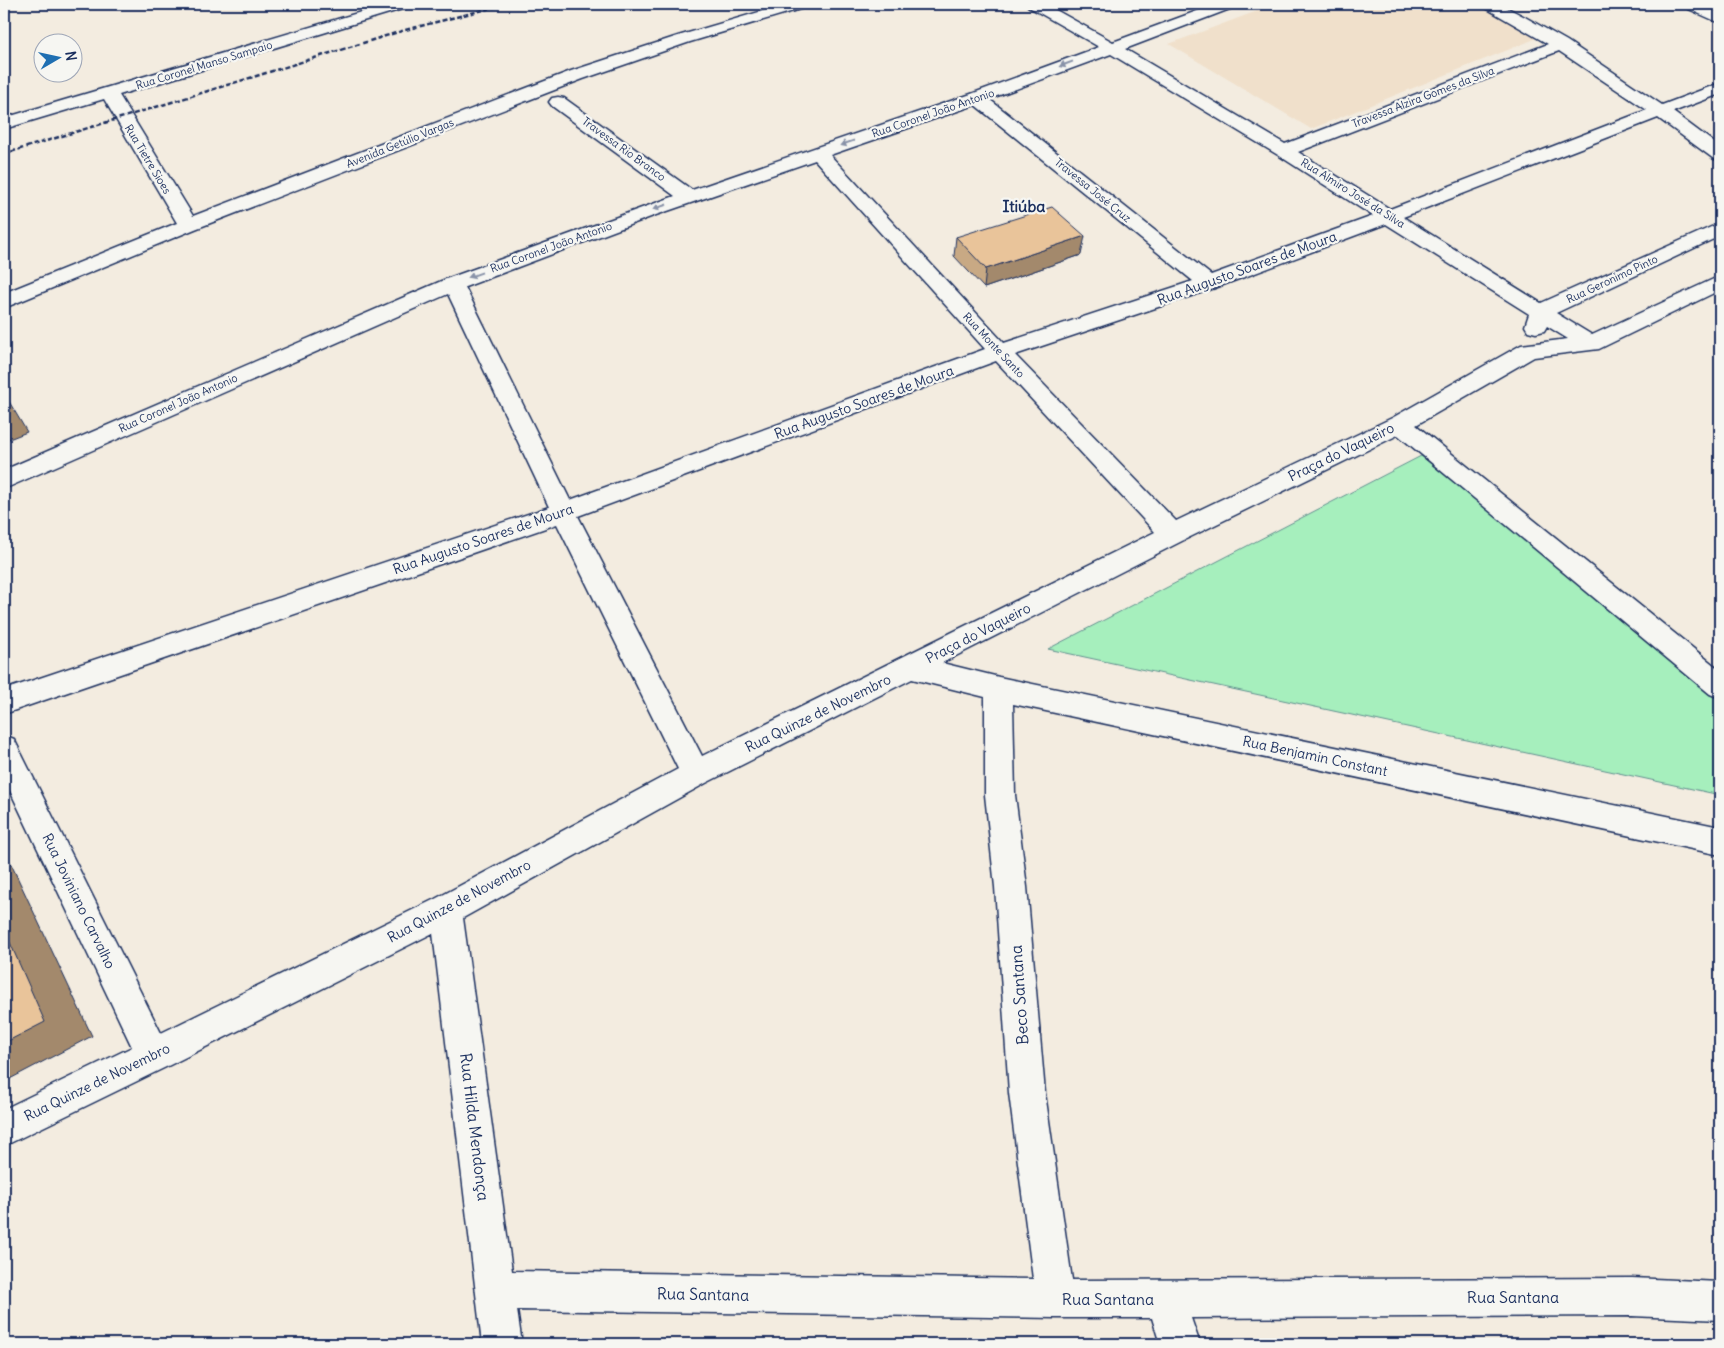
<svg xmlns="http://www.w3.org/2000/svg" width="1724" height="1348" viewBox="0 0 1724 1348" font-family="Delius,sans-serif">
  <rect width="100%" height="100%" fill="#f3ece0"/>
  <filter id="ink" filterUnits="userSpaceOnUse"><feTurbulence type="fractalNoise" baseFrequency=".02" numOctaves="2"/><feDisplacementMap in="SourceGraphic" scale="10" xChannelSelector="R" yChannelSelector="G"/><feConvolveMatrix kernelMatrix="1 2 1 2 8 2 1 2 1" color-interpolation-filters="sRGB"/></filter>
  <g filter="url(#ink)">
    <path fill="#f0e0cb" d="M1276 4H1484L1545 35 1311 129 1169 44Z"/>
    <path fill="#a6efbd" stroke="#608f8e" d="M1421 456 1720 692V795L1048 649Z"/>
    <g fill="none" stroke-linecap="round" stroke-linejoin="round">
      <g stroke="#1b2f5e" stroke-width="3">
        <g id="street">
          <path d="M388 4H412L409 7 119 95 193 216 571 71 678 36 786 4H810L807 7 690 42 583 79 195 229 4 308V293L177 223 104 99 4 129V118Z"/>
          <path d="M1026 4H1045L1113 42 1216 4H1238L1235 7 1125 49 1285 144 1548 44 1484 7 1481 4H1500L1525 17 1567 41 1662 105 1720 83V94L1673 112 1720 147V160L1714 159 1658 118 1403 217 1541 303 1720 223V236L1556 313 1592 335 1720 276V290L1599 349 1534 357 1416 425 1720 670V698L1710 694 1398 435 1182 541 942 663 999 677 1720 827V855L1013 704 1015 795 1027 887 1045 1093 1072 1280 1632 1278 1720 1282V1320L1632 1316 1191 1318 1200 1344H1160L1152 1318H1055L517 1310 522 1344H482L433 933 166 1067 4 1146V1109L132 1047 4 778V735L14 739 161 1033 435 899 678 769 557 524 4 714V690L549 507 448 294 4 489V470L446 279 675 196 552 106 549 102 552 98 558 97 564 98 692 190 971 94 1099 47 1029 7ZM1559 51 1647 110 1390 209 1298 152ZM1111 54 1278 155 1373 216 1211 275 989 99ZM975 105 1193 281 1004 343 830 155ZM815 160 985 349 570 500 465 287 656 215ZM1386 224 1529 314 1525 326 1528 331 1536 333 1544 331 1547 326 1568 339 1521 345 1392 418 1176 521 1015 355 1215 288ZM996 361 1155 532 702 756 578 516ZM912 679 985 697V795L995 887 1009 1093 1033 1279 512 1271 463 918 706 783Z"/>
          <path d="M1681 4H1701L1720 12V23L1684 7Z"/>
        </g>
      </g>
      <use href="#street" fill="#f6f6f2" fill-rule="evenodd"/>
      <path stroke="#1b2f5e" stroke-width="2.5" stroke-dasharray="5 2.5" stroke-linecap="butt" d="M4 154 405 30 507 4"/>
    </g>
    <path fill="#c8a984" stroke="#1b2f5e" d="M956 237 1081 255 984 288 954 256Z"/>
    <g fill="#a3896c" stroke="#1b2f5e">
      <path d="M1085 236 1081 255 984 288 986 269Z"/>
      <path d="M4 393 27 432 4 441Z"/>
      <path d="M4 849 92 1036 4 1082Z"/>
    </g>
    <g fill="#e9c49a" stroke="#1b2f5e">
      <path d="M1052 207 1085 236 986 269 956 237Z"/>
      <path d="M4 406 8 414 4 415Z"/>
      <path d="M4 929 45 1022 4 1043Z"/>
    </g>
    <defs><path id="oneway-solid" d="M-6-.8H1V-3.2L6.5 0L1 3.2V.8H-6Z" transform="scale(1.25)"/></defs>
    <g fill="#8892a8">
      <use href="#oneway-solid" transform="translate(1066 64) rotate(159)"/>
      <use href="#oneway-solid" transform="translate(847 143) rotate(161)"/>
      <use href="#oneway-solid" transform="translate(660 207) rotate(161)"/>
      <use href="#oneway-solid" transform="translate(475 275) rotate(160)"/>
    </g>
  </g>
  <g text-anchor="middle" stroke-width="4.5" stroke-linejoin="round" paint-order="stroke">
    <g font-size="11" fill="#1b2f5e" stroke="#f6f6f2">
      <text transform="translate(204 65) rotate(-17)" y="4">Rua Coronel Manso Sampaio</text>
      <text transform="translate(1423 97) rotate(-21)" y="4">Travessa Alzira Gomes da Silva</text>
      <text transform="translate(933 113) rotate(-19)" y="4">Rua Coronel João Antonio</text>
      <text transform="translate(400 143) rotate(-22)" y="4">Avenida Getúlio Vargas</text>
      <text transform="translate(624 149) rotate(36)" y="4">Travessa Rio Branco</text>
      <text transform="translate(148 159) rotate(59)" y="4">Rua Tietre Sioes</text>
      <text transform="translate(1093 190) rotate(39)" y="4">Travessa José Cruz</text>
      <text transform="translate(1353 193) rotate(32)" y="4">Rua Almiro José da Silva</text>
      <text transform="translate(551 247) rotate(-20)" y="4">Rua Coronel João Antonio</text>
      <text transform="translate(1612 279) rotate(-25)" y="4">Rua Geronimo Pinto</text>
      <text transform="translate(994 345) rotate(47)" y="4">Rua Monte Santo</text>
      <text transform="translate(178 403) rotate(-24)" y="4">Rua Coronel João Antonio</text>
    </g>
    <g font-size="14" fill="#1b2f5e" stroke="#f6f6f2">
      <text transform="translate(1247 268) rotate(-20)" y="5">Rua Augusto Soares de Moura</text>
      <text transform="translate(864 402) rotate(-20)" y="5">Rua Augusto Soares de Moura</text>
      <text transform="translate(1341 452) rotate(-26)" y="5">Praça do Vaqueiro</text>
      <text transform="translate(483 539) rotate(-19)" y="5">Rua Augusto Soares de Moura</text>
      <text transform="translate(978 633) rotate(-27)" y="5">Praça do Vaqueiro</text>
      <text transform="translate(818 713) rotate(-26)" y="5">Rua Quinze de Novembro</text>
      <text transform="translate(1315 756) rotate(12)" y="5">Rua Benjamin Constant</text>
      <text transform="translate(79 901) rotate(64)" y="5">Rua Joviniano Carvalho</text>
      <text transform="translate(459 901) rotate(-28)" y="5">Rua Quinze de Novembro</text>
      <text transform="translate(97 1082) rotate(-26)" y="5">Rua Quinze de Novembro</text>
    </g>
    <g font-size="16" font-weight="bold" fill="#1b2f5e" stroke="#f6f6f2">
      <text x="1024" y="212">Itiúba</text>
    </g>
    <g font-size="16" fill="#1b2f5e" stroke="#f6f6f2">
      <text transform="translate(1019 995) rotate(-94)" y="6">Beco Santana</text>
      <text transform="translate(475 1127) rotate(83)" y="6">Rua Hilda Mendonça</text>
      <text transform="translate(703 1294) rotate(1)" y="6">Rua Santana</text>
      <text x="1513" y="1303">Rua Santana</text>
      <text x="1108" y="1305">Rua Santana</text>
    </g>
  </g>
  <rect width="1724" height="1348" fill="none" stroke="#f6f6f2" stroke-width="20"/>
  <rect x="10" y="10" width="1704" height="1328" fill="none" stroke="#1b2f5e" stroke-width="2" filter="url(#ink)"/>
  <g transform="translate(58 58) rotate(81)"><circle r="24" fill="#f6f6f2" stroke="#9ea6b7"/>
  <path d="M0-4L9 19L0 12L-9 19Z" fill="#1f6fb2"/>
  <text y="-8" font-size="14" font-weight="bold" text-anchor="middle" fill="#1b2f5e">N</text>
  </g>
</svg>
